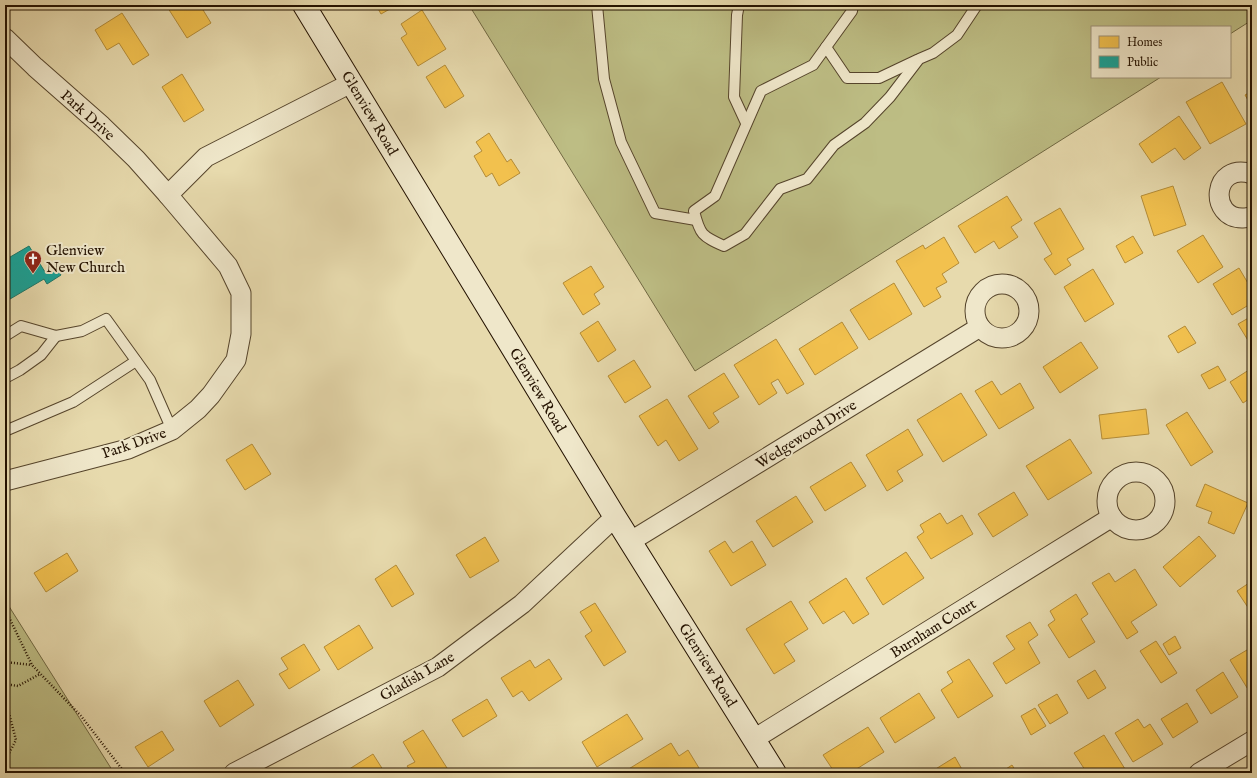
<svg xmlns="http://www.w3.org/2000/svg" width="1257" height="778" viewBox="0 0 1257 778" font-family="'IM FELL English',serif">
  <rect width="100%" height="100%" fill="#e7daad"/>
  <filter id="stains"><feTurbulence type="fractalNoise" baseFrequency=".005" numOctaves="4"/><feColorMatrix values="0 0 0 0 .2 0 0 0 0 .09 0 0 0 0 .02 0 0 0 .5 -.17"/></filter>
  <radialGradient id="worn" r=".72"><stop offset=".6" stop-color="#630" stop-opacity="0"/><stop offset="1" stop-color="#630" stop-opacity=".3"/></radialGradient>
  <g fill="#bdbd84" stroke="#706842">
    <path d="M469 5H1252V20L1230 34V27H1092V77H1161L695 371Z"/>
    <path d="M5 600 114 773H11L5 763Z"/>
  </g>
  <g fill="#f2c14e" stroke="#b48c37">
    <path d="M166 5H200L211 23 187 38Z"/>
    <path d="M376 5H397L381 14Z"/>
    <path d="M422 10 446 49 418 66 401 38 407 34 401 24Z"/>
    <path d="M122 13 149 55 133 65 119 43 107 50 95 30Z"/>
    <path d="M445 65 464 96 445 108 426 77Z"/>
    <path d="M182 74 204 110 184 122 162 87Z"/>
    <path d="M1222 82 1246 124 1210 144 1186 102Z"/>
    <path d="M1252 91V107L1245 95Z"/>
    <path d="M1179 116 1201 148 1184 160 1175 148 1152 163 1139 144Z"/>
    <path d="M489 133 507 162 511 159 520 173 499 186 492 173 486 177 474 156 482 151 476 142Z"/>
    <path d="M1173 186 1186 225 1154 236 1141 196Z"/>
    <path d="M1007 196 1022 220 1011 227 1018 237 999 249 994 241 975 253 958 226Z"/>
    <path d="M1060 208 1084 249 1067 259 1071 265 1055 275 1044 259 1052 254 1034 223Z"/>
    <path d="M1203 235 1223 267 1198 283 1177 251Z"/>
    <path d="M1133 236 1143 253 1125 263 1116 246Z"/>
    <path d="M944 237 959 263 942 274 947 282 936 288 941 297 924 307 896 261 923 245 925 249Z"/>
    <path d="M591 266 604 287 594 294 600 304 583 315 563 283Z"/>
    <path d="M1239 268 1252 290V303L1232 315 1213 284Z"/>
    <path d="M1093 269 1114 304 1085 322 1064 287Z"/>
    <path d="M894 283 912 314 869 340 850 310Z"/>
    <path d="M1252 316V347L1238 324Z"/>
    <path d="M598 321 616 350 598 362 580 333Z"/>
    <path d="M842 322 858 348 815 375 799 349Z"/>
    <path d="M1185 326 1196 343 1178 353 1168 336Z"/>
    <path d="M776 339 804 384 787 394 778 379 771 383 777 393 759 405 734 365Z"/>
    <path d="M1081 342 1098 368 1060 393 1043 367Z"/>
    <path d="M634 360 651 387 625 403 608 376Z"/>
    <path d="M1218 366 1226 380 1209 389 1201 375Z"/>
    <path d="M1252 368V397L1243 403 1230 382Z"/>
    <path d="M724 373 739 397 713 413 719 422 709 429 688 396Z"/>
    <path d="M992 381 1001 395 1020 383 1034 408 999 429 975 391Z"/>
    <path d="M961 393 987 435 943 462 917 420Z"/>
    <path d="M667 399 698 449 679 461 666 440 658 446 639 416Z"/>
    <path d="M1146 409 1149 434 1102 439 1099 415Z"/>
    <path d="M1187 412 1213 452 1191 466 1166 425Z"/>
    <path d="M908 429 923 455 897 471 903 481 887 491 866 455Z"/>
    <path d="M1070 439 1092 473 1048 500 1026 466Z"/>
    <path d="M252 444 271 474 245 490 226 460Z"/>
    <path d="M851 462 866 486 825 511 810 487Z"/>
    <path d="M1205 484 1248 503 1234 534 1208 523 1212 512 1196 506Z"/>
    <path d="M1014 492 1028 515 993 537 978 514Z"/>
    <path d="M796 496 813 522 773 547 756 521Z"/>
    <path d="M940 513 947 524 962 515 973 534 931 559 917 537 924 532 920 525Z"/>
    <path d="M1199 536 1216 556 1180 587 1163 567Z"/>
    <path d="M485 537 499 561 470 578 456 555Z"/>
    <path d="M725 541 733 553 752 541 766 565 731 586 709 551Z"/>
    <path d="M906 552 924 578 883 605 866 578Z"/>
    <path d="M67 553 78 571 46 592 34 573Z"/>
    <path d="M396 565 414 594 392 607 375 579Z"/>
    <path d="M1135 569 1157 605 1131 622 1138 632 1127 639 1092 583 1109 573 1115 582Z"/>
    <path d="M846 578 869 614 853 624 844 611 823 624 809 602Z"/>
    <path d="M1252 581V607L1249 609 1237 591Z"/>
    <path d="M1076 594 1088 614 1081 619 1095 642 1069 658 1048 625 1055 620 1050 611Z"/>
    <path d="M791 601 808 629 784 644 795 661 774 674 746 629Z"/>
    <path d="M595 603 626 652 604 666 585 636 592 631 580 612Z"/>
    <path d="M1030 622 1038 635 1028 642 1040 663 1006 684 993 663 1015 649 1006 636Z"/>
    <path d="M359 625 373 648 338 670 324 647Z"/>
    <path d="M1175 636 1181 648 1169 655 1163 644Z"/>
    <path d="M1156 641 1177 673 1161 683 1140 651Z"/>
    <path d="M304 644 320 670 289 689 279 674 288 669 281 658Z"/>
    <path d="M1252 647V689L1249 691 1230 660Z"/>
    <path d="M549 659 562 679 529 701 522 691 513 697 501 678 530 660 535 668Z"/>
    <path d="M969 659 993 696 958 718 941 690 953 682 947 672Z"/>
    <path d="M1095 670 1106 688 1088 699 1077 681Z"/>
    <path d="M1223 672 1238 697 1211 714 1196 690Z"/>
    <path d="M238 680 254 705 220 727 204 701Z"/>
    <path d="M919 693 935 718 895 743 880 718Z"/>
    <path d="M1057 694 1068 713 1050 724 1038 705Z"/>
    <path d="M487 699 497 716 463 737 452 720Z"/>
    <path d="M1187 703 1198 722 1173 738 1161 719Z"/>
    <path d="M1035 708 1046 726 1031 735 1021 716Z"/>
    <path d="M627 714 643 739 597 767 582 742Z"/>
    <path d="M1138 719 1144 728 1150 724 1163 744 1133 762 1115 733Z"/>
    <path d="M868 727 884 752 850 773H835L823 755Z"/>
    <path d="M423 730 447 768 438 773H412L407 766 415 762 403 742Z"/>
    <path d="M162 731 174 750 148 767 135 747Z"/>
    <path d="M1104 735 1125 769 1119 773H1087L1074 753Z"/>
    <path d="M671 743 679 756 688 750 699 768 691 773H629L627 770Z"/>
    <path d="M373 754 385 773H343Z"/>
    <path d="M955 757 964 773H935L934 770Z"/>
    <path d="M1012 765 1017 773H1000Z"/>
  </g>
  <path fill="#17a398" stroke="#1b786a" d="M29 246 45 272 55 266 61 275 47 284 44 279 5 302V260Z"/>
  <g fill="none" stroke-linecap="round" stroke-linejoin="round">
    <g stroke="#55442b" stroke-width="12">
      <g id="lane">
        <path d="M597 5 604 79 621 142 655 213 696 220"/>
        <path d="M739 5 737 15 734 97 746 123"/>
        <path d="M853 5 852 11 813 65 761 91 715 196 694 211C700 235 702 236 724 246L745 234 780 189 807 179 834 145 865 123 890 97 919 59 933 53 957 35 977 5"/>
        <path d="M826 47 847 78H879L917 60"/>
        <path d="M5 336 21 326 56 336 82 331 106 319 150 380 172 430"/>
        <path d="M5 378 20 370 41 355 56 336"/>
        <path d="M5 431 73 402 136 361"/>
      </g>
    </g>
    <g stroke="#55442b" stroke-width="21">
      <g id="street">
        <path d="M5 38 35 67 102 126 136 159 168 195 228 266 241 293V334L236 360 211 395 198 409 172 430 128 449 5 481"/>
        <path d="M1252 174C1212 161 1208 219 1243 218 1246 218 1249 217 1252 217"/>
        <path d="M168 195 206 157 351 83"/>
        <circle cx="1002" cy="311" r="27"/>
        <circle cx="1136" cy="501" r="29"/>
        <path d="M631 541 980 327"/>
        <path d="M754 739 1112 517"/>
        <path d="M234 773 438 667 522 604 615 517"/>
        <path d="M1199 773 1252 741"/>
      </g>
    </g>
    <g stroke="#241200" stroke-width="24">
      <path id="secondary" d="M304 5 615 517 775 773"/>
    </g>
    <g stroke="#241200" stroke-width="2.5" stroke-dasharray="1 2" stroke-linecap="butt">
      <path d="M5 609 32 665 81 716 125 773"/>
      <path d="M5 662 32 665"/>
      <path d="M5 684 18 686 40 674"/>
      <path d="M5 698 16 740 6 759 5 773"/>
    </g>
    <use href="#lane" stroke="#efe7ca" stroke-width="10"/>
    <use href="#street" stroke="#efe7ca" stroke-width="19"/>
    <use href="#secondary" stroke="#efe7ca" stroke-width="22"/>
  </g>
  <defs>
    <g id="church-pin" transform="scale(0.9)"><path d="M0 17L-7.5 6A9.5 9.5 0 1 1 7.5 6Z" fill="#8f2418" stroke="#efe7ca"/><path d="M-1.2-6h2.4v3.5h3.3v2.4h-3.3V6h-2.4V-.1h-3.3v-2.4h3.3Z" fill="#fff"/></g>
  </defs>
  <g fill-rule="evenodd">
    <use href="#church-pin" x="33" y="259"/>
  </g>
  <g text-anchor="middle" stroke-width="4" stroke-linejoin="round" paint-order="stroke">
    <g font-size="15" fill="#241200" stroke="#efe7ca">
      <text transform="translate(370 113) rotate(59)" y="5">Glenview Road</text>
      <text transform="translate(88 115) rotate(42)" y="5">Park Drive</text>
      <text transform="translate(538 390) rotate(59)" y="5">Glenview Road</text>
      <text transform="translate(806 434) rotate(-32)" y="5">Wedgewood Drive</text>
      <text transform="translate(134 443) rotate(-19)" y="5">Park Drive</text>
      <text transform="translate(933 628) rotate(-32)" y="5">Burnham Court</text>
      <text transform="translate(708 665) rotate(58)" y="5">Glenview Road</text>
      <text transform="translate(417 676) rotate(-30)" y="5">Gladish Lane</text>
    </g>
    <g font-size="15" fill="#241200" stroke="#efe7ca" text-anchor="start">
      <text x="46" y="255">Glenview<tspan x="46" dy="17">New Church</tspan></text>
    </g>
  </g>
  <rect width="1257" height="778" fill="none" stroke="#e7daad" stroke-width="20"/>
  <rect x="6" y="6" width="1245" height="766" fill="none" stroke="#241200" stroke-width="2"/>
  <rect x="10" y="10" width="1237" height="758" fill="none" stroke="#241200"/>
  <rect x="1091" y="26" width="140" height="52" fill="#efe7ca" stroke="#9e9279"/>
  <rect x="1099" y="36" width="20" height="12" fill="#f2c14e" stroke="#9e9279"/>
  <text x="1127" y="46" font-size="12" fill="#241200">Homes</text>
  <rect x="1099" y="56" width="20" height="12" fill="#17a398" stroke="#9e9279"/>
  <text x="1127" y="66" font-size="12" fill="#241200">Public</text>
  <rect width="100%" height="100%" filter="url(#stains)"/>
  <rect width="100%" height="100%" fill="url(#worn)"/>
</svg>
